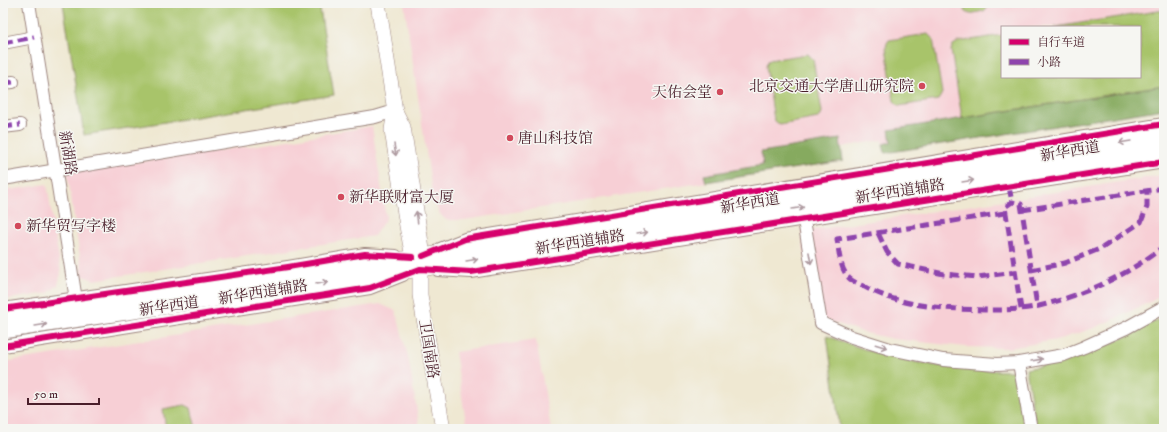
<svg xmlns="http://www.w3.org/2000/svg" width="1167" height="432" viewBox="0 0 1167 432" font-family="'IM FELL DW Pica','Noto Serif SC',serif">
  <rect width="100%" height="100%" fill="#f6f6f2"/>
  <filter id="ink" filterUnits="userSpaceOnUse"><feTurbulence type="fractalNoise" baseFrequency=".025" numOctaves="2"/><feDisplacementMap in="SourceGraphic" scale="8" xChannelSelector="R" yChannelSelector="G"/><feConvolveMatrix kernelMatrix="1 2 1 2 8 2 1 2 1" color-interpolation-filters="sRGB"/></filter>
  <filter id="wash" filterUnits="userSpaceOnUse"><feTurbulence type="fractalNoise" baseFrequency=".012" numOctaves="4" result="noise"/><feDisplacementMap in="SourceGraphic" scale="16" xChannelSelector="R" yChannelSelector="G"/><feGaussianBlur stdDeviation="0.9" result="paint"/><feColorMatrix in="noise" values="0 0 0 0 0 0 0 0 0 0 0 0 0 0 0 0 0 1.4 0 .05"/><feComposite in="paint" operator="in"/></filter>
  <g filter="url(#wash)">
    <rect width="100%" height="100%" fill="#efe8d2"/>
    <g fill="#f7cfd5" fill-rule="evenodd">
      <path d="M404 3H1164V109L885 153 882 140 841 147 843 161 464 220H446L439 213 433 198ZM1002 27H1140V77H1002Z"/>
      <path d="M372 126 386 218 374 236 94 280 83 276 67 172 265 144Z"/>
      <path d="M1164 175V294L1152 301 1094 328 1057 340 1008 348 966 347 894 339 865 333 815 316 801 232Z"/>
      <path d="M47 184 61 273 58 285 48 293 3 300V191Z"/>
      <path d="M380 304 396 311 408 357 420 429H3V362Z"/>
      <path d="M536 340 551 429H467L455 352Z"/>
    </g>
    <g fill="#a8c46a" stroke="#79724a">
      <path d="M63 3H319L334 95 84 135Z"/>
      <path d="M964 3H986L987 8 984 11 969 14 965 11Z"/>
      <path d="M1164 10V86L962 118 951 50 953 45 958 42 1002 35V77H1140V27H1055Z"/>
      <path d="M928 34 933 39 942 93 940 97 938 100 899 106 894 101 886 47 887 43 889 40Z"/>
      <path d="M808 54 813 59 822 112 821 116 818 118 780 125 774 120 766 66 767 63 769 60Z"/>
      <path d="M1164 317V429H1036L1026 369C1049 365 1070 359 1092 351 1117 342 1140 329 1164 317Z"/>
      <path d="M827 336C847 343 867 351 888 356 930 367 974 371 1016 371L1026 429H840Z"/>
      <path d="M185 405 191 408 196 429H166L163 409Z"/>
    </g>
    <g fill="#86aa5e" stroke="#686444">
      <path d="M1164 86V109L885 153 883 144 891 142 889 130Z"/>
      <path d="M840 139 843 161 706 182 704 175 763 165 761 152Z"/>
    </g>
  </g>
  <g filter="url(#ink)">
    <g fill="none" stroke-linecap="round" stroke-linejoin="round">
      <g stroke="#9c847e" stroke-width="14">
        <g id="minor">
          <path d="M29 3 77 306"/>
          <path d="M3 43 34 37"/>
          <path d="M3 83 13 82"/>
          <path d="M3 127 20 125"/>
          <path d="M3 179 375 117 395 111"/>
          <path d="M804 220 821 323 852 337 890 349 943 360 997 364 1019 363 1064 355 1084 347 1126 328 1164 307"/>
          <path d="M440 249 465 239 1164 124"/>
          <path d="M438 270 471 272 1164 162"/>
          <path d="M3 309 288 267 365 254 396 256"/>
          <path d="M3 346 370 288 403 275"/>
          <path d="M1019 363 1031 429"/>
        </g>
      </g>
      <g stroke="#9c847e" stroke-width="16">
        <g id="major">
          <path d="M378 3 395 111 392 130 407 226 413 257 415 261"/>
          <path d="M395 111 403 127 417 217 423 256 420 269V295L443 429"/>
          <path d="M3 319 423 256 1164 136"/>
          <path d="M3 331 79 319 420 269 1164 149"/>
        </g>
      </g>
      <use href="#minor" stroke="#fff" stroke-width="12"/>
      <use href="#major" stroke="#fff" stroke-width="15"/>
      <g stroke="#8e44ad" stroke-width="5" stroke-dasharray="10 5" stroke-linecap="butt">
        <path d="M3 43 34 37"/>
        <path d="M3 83 13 82"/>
        <path d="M3 127 20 125"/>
        <path d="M1009 187 1012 202"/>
        <path d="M1022 210 1164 188"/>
        <path d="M1005 213 837 239C839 252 840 270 850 279 854 282 859 284 863 286 901 307 945 309 987 310 1005 310 1022 310 1039 306 1086 294 1125 277 1164 246"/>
        <path d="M878 233 887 252 898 264 944 274 978 277 1016 272"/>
        <path d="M1031 270 1065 263 1102 248 1141 222 1147 207V191"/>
        <path d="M1021 309 1005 207 1012 202 1021 204 1037 306"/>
      </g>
      <g stroke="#f6f6f2" stroke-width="8">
        <g id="cycleway">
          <path d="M423 256 465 239 1164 124"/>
          <path d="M3 309 288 267 365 254 413 257"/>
          <path d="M3 346 370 288 420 269 471 272 1164 162"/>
        </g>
      </g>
      <use href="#cycleway" stroke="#d6006c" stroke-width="6"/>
    </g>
    <defs><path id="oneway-shaft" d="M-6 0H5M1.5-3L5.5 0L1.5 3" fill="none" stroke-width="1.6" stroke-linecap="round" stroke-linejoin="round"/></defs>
    <g stroke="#ae9aa0">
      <use href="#oneway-shaft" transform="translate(1125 142) rotate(171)"/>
      <use href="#oneway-shaft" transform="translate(395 150) rotate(81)"/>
      <use href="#oneway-shaft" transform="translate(968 181) rotate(-9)"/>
      <use href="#oneway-shaft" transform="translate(798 208) rotate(-9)"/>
      <use href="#oneway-shaft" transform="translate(417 217) rotate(-97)"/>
      <use href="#oneway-shaft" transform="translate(642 233) rotate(-9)"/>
      <use href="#oneway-shaft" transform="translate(810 258) rotate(80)"/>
      <use href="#oneway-shaft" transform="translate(472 260) rotate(-9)"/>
      <use href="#oneway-shaft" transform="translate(322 283) rotate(-8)"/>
      <use href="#oneway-shaft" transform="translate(41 325) rotate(-9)"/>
      <use href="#oneway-shaft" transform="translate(881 346) rotate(17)"/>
      <use href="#oneway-shaft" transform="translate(1037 360) rotate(-10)"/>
    </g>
  </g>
  <g fill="#d1495b" stroke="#f6f6f2" stroke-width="1.5">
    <circle cx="922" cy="86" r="4"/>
    <circle cx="720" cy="92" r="4"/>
    <circle cx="510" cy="138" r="4"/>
    <circle cx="341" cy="197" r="4"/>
    <circle cx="18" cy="226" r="4"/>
  </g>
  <g text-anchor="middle" stroke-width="3" stroke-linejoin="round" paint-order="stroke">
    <g font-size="15" fill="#4a1f2b" stroke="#f6f6f2" text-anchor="start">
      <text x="914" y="91" text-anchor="end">北京交通大学唐山研究院</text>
      <text x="712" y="97" text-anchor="end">天佑会堂</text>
      <text x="518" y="143">唐山科技馆</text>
      <text x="349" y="202">新华联财富大厦</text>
      <text x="26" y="231">新华贸写字楼</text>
    </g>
    <g font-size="15" fill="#4a1f2b" stroke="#f6f6f2">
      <text transform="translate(1070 151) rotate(-9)" y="5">新华西道</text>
      <text transform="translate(68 153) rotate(81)" y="5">新湖路</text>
      <text transform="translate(900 191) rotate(-9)" y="5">新华西道辅路</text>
      <text transform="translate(750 203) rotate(-9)" y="5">新华西道</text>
      <text transform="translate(580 242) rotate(-9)" y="5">新华西道辅路</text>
      <text transform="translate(263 292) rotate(-9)" y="5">新华西道辅路</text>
      <text transform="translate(169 306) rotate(-8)" y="5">新华西道</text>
      <text transform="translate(429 349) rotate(81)" y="5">卫国南路</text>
    </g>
  </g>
  <rect width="1167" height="432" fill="none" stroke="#f6f6f2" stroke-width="16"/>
  <rect x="1001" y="26" width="140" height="52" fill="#f6f6f2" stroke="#b1a0a2"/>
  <rect x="1009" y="39" width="20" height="6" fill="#d6006c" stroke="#b1a0a2"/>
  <text x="1037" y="46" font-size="12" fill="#4a1f2b">自行车道</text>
  <rect x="1009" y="59" width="20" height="6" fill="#8e44ad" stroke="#b1a0a2"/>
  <text x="1037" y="66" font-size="12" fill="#4a1f2b">小路</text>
  <path d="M28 398v6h71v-6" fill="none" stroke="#4a1f2b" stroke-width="2"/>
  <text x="34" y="398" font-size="12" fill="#4a1f2b" stroke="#f6f6f2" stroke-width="3" paint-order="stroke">50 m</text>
</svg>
